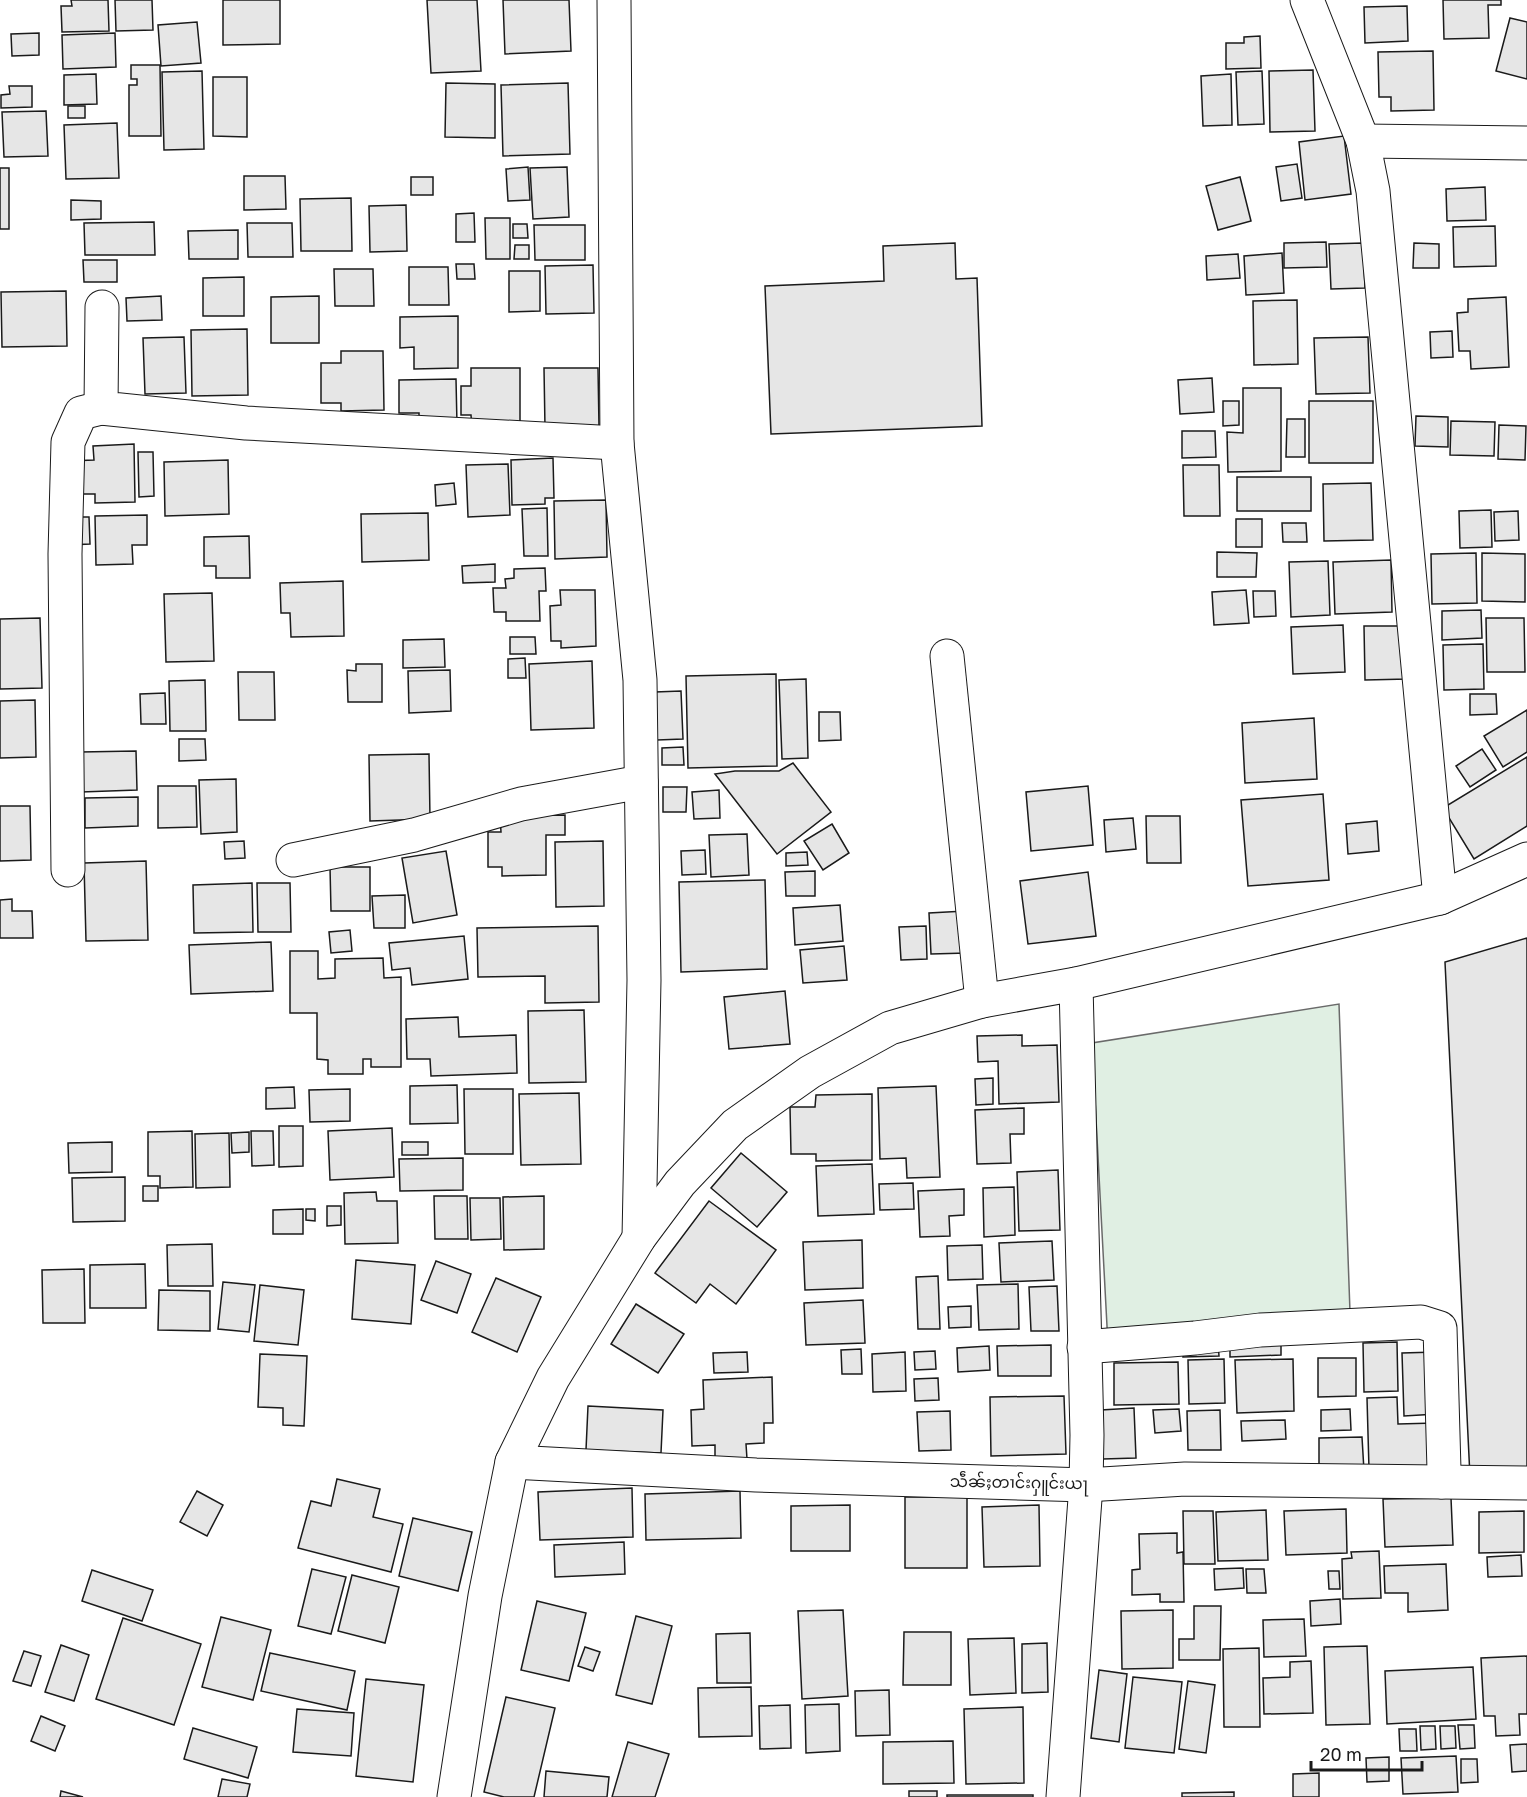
<svg xmlns="http://www.w3.org/2000/svg" width="1527" height="1797" viewBox="0 0 1527 1797" font-family="'Golos Text','Noto Sans Myanmar',sans-serif">
  <rect width="100%" height="100%" fill="#fff"/>
  <path fill="#e0efe3" stroke="#6a6a6a" stroke-width="1.5" d="M1339 1004 1350 1312 1108 1345 1092 1043Z"/>
  <g fill="#e6e6e6" stroke="#1a1a1a" stroke-width="1.5">
    <path d="M71 0H108L109 31 62 32 61 6H72Z"/>
    <path d="M115 0H152L153 30 116 31Z"/>
    <path d="M223 0H280V44L223 45Z"/>
    <path d="M427 0H477L481 71 431 73Z"/>
    <path d="M503 0H569L571 51 505 54Z"/>
    <path d="M1443 0H1501V5H1488L1489 38 1444 39Z"/>
    <path d="M1407 6 1408 41 1365 43 1364 7Z"/>
    <path d="M1510 18 1527 22V79L1496 71Z"/>
    <path d="M197 22 201 63 161 66 158 25Z"/>
    <path d="M39 33V55L12 56 11 34Z"/>
    <path d="M115 33 116 67 63 69 62 35Z"/>
    <path d="M1260 36 1261 68 1226 69V43H1244V37Z"/>
    <path d="M1433 51 1434 110 1391 111V97H1379L1378 52Z"/>
    <path d="M131 65H160L161 136H129V85H137V79H131Z"/>
    <path d="M1313 70 1315 131 1270 132 1269 71Z"/>
    <path d="M202 71 204 149 164 150 162 72Z"/>
    <path d="M1262 71 1264 124 1238 125 1236 72Z"/>
    <path d="M96 74 97 104 64 105V75Z"/>
    <path d="M1231 74 1232 125 1203 126 1201 76Z"/>
    <path d="M213 77H247V137L213 136Z"/>
    <path d="M446 83 495 84V138L445 137Z"/>
    <path d="M568 83 570 154 503 156 501 85Z"/>
    <path d="M9 86H32V107L1 108V95L10 94Z"/>
    <rect x="68" y="106" width="17" height="12"/>
    <path d="M46 111 48 156 4 157 2 112Z"/>
    <path d="M117 123 119 178 66 179 64 125Z"/>
    <path d="M1344 136 1351 194 1305 200 1299 142Z"/>
    <path d="M1297 164 1302 198 1281 201 1276 167Z"/>
    <path d="M528 167 530 200 508 201 506 169Z"/>
    <path d="M567 167 569 217 533 219 530 168Z"/>
    <rect x="0" y="168" width="9" height="61"/>
    <path d="M244 176H285L286 209 244 210Z"/>
    <rect x="411" y="177" width="22" height="18"/>
    <path d="M1240 177 1251 221 1218 230 1206 186Z"/>
    <path d="M1485 187 1486 220 1447 221 1446 189Z"/>
    <path d="M351 198 352 251H301L300 199Z"/>
    <path d="M71 200 101 201V219L71 220Z"/>
    <path d="M406 205 407 251 370 252 369 206Z"/>
    <path d="M474 213 475 242H456V214Z"/>
    <path d="M485 218H510V259H486Z"/>
    <path d="M154 222 155 255H85L84 223Z"/>
    <path d="M247 223H292L293 257H248Z"/>
    <path d="M513 224H527L528 238H513Z"/>
    <path d="M534 225H585V260H535Z"/>
    <path d="M1495 226 1496 266 1454 267 1453 227Z"/>
    <path d="M238 230V259H189L188 231Z"/>
    <path d="M1326 242 1327 267 1284 268V243Z"/>
    <path d="M955 243 956 279 977 278 982 426 771 434 765 286 884 281 883 246Z"/>
    <path d="M1363 243 1365 288 1331 289 1329 244Z"/>
    <path d="M1414 243 1439 244V268H1413Z"/>
    <path d="M515 245H529V259H514Z"/>
    <path d="M1282 253 1284 293 1246 295 1244 256Z"/>
    <path d="M1238 254 1240 278 1207 280 1206 256Z"/>
    <path d="M83 260H117V282H84Z"/>
    <path d="M456 264H474L475 279H457Z"/>
    <path d="M593 265 594 313 546 314 545 266Z"/>
    <path d="M409 267H448L449 305H409Z"/>
    <path d="M334 269H373L374 306H335Z"/>
    <path d="M509 271H540V311L509 312Z"/>
    <path d="M244 277V316H203V278Z"/>
    <path d="M66 291 67 346 2 347 1 292Z"/>
    <path d="M161 296 162 320 127 321 126 298Z"/>
    <path d="M319 296V343H271V297Z"/>
    <path d="M1506 297 1509 367 1471 369 1470 351H1459L1457 313 1468 312V299Z"/>
    <path d="M1297 300 1298 364 1254 365 1253 301Z"/>
    <path d="M458 316V368L414 369V347L400 348V317Z"/>
    <path d="M247 329 248 395 192 396 191 330Z"/>
    <path d="M1452 331 1453 357 1431 358 1430 332Z"/>
    <path d="M184 337 186 393 145 394 143 338Z"/>
    <path d="M1368 337 1370 393 1316 394 1314 338Z"/>
    <path d="M341 351H383L384 410 341 411V403H321V363H341Z"/>
    <path d="M471 368H520V428L472 429 471 415H461V386H471Z"/>
    <path d="M544 368H598L599 427 545 428Z"/>
    <path d="M1212 378 1214 412 1180 414 1178 380Z"/>
    <path d="M456 379 457 425 419 426V413H399V380Z"/>
    <path d="M1243 388H1281V471L1228 472 1227 432 1243 433Z"/>
    <path d="M1223 401H1239V425L1223 426Z"/>
    <rect x="1309" y="401" width="64" height="62"/>
    <path d="M1416 416 1448 417V447L1415 446Z"/>
    <path d="M1287 419H1305V457H1286Z"/>
    <path d="M1451 421 1495 422 1494 456 1450 455Z"/>
    <path d="M1499 425 1526 426 1525 460 1498 459Z"/>
    <path d="M1182 431H1215L1216 457 1182 458Z"/>
    <path d="M134 444 135 502 95 503V494H69L68 461 94 460 93 446Z"/>
    <path d="M138 452H153L154 496 139 497Z"/>
    <path d="M553 458 554 498H545V504L512 505 511 460Z"/>
    <path d="M228 460 229 514 165 516 164 462Z"/>
    <path d="M508 464 510 515 468 517 466 465Z"/>
    <path d="M1183 465H1219L1220 516H1184Z"/>
    <rect x="1237" y="477" width="74" height="34"/>
    <path d="M454 483 456 504 436 506 435 485Z"/>
    <path d="M1371 483 1373 540 1324 541 1323 484Z"/>
    <path d="M606 500 607 557 555 559 554 501Z"/>
    <path d="M547 508 548 556H524L522 509Z"/>
    <path d="M1491 510 1492 547 1460 548 1459 511Z"/>
    <path d="M1518 511 1519 540 1495 541 1494 512Z"/>
    <path d="M428 513 429 560 362 562 361 514Z"/>
    <path d="M147 515V545H132L133 564 96 565 95 516Z"/>
    <path d="M68 517H89L90 544 69 545Z"/>
    <rect x="1236" y="519" width="26" height="28"/>
    <path d="M1282 523H1306L1307 542H1283Z"/>
    <path d="M249 536 250 578H216V566H204V537Z"/>
    <path d="M1217 552 1257 553 1256 577H1217Z"/>
    <path d="M1476 553 1477 603 1432 604 1431 554Z"/>
    <path d="M1482 553 1525 554V602L1482 601Z"/>
    <path d="M1391 560 1392 612 1335 614 1333 562Z"/>
    <path d="M1328 561 1330 615 1291 617 1289 562Z"/>
    <path d="M495 564V582L463 583 462 566Z"/>
    <path d="M545 568 546 591H539L540 621H506V612H494L493 588H506L505 579 514 578V569Z"/>
    <path d="M343 581 344 636 291 637 290 613H281L280 583Z"/>
    <path d="M560 590H595L596 646 561 648V641H551L550 606 561 605Z"/>
    <path d="M1246 590 1249 623 1214 625 1212 592Z"/>
    <path d="M1253 591H1275L1276 616 1254 617Z"/>
    <path d="M212 593 214 661 166 662 164 594Z"/>
    <path d="M1481 610 1482 638 1442 640V611Z"/>
    <path d="M40 618 42 688 0 689V619Z"/>
    <path d="M1486 618H1524L1525 672H1487Z"/>
    <path d="M1343 625 1345 672 1293 674 1291 627Z"/>
    <path d="M1364 626H1407L1408 679 1365 680Z"/>
    <path d="M510 637H535L536 654H510Z"/>
    <path d="M444 639 445 667 403 668V640Z"/>
    <path d="M1483 644 1484 689 1444 690 1443 645Z"/>
    <path d="M525 658 526 678H508V659Z"/>
    <path d="M592 661 594 728 531 730 529 664Z"/>
    <path d="M356 664H382V702H348L347 670 356 671Z"/>
    <path d="M450 670 451 711 409 713 408 671Z"/>
    <path d="M238 672H274L275 720H239Z"/>
    <path d="M776 674 777 766 688 768 686 676Z"/>
    <path d="M806 679 808 758 782 759 779 680Z"/>
    <path d="M205 680 206 731H170L169 681Z"/>
    <path d="M681 691 683 739 657 740 655 692Z"/>
    <path d="M165 693 166 724H141L140 694Z"/>
    <path d="M1470 694H1496L1497 714 1470 715Z"/>
    <path d="M35 700 36 757 0 758V701Z"/>
    <path d="M1527 710V752L1503 767 1484 736Z"/>
    <path d="M819 712H840L841 740 819 741Z"/>
    <path d="M1314 718 1317 779 1245 783 1242 723Z"/>
    <path d="M179 739H205L206 760 179 761Z"/>
    <path d="M683 747 684 765H662V748Z"/>
    <path d="M1482 749 1496 770 1470 787 1456 766Z"/>
    <path d="M136 751 137 790 81 792 80 752Z"/>
    <path d="M429 754 430 819 370 821 369 755Z"/>
    <path d="M1527 757V826L1474 859 1443 808Z"/>
    <path d="M793 763 831 812 777 854 715 774 735 771H779Z"/>
    <path d="M236 779 237 832 201 834 199 780Z"/>
    <path d="M158 786H196L197 827 158 828Z"/>
    <path d="M1088 786 1093 845 1031 851 1026 792Z"/>
    <path d="M663 787H687L686 812H663Z"/>
    <path d="M719 790 720 818 694 819 692 792Z"/>
    <path d="M1323 794 1329 880 1248 886 1241 800Z"/>
    <path d="M138 797V826L85 828V798Z"/>
    <path d="M0 806H30L31 860 0 861Z"/>
    <path d="M565 815V835H546V875L502 876V867H488V832H501L500 816Z"/>
    <path d="M1146 816H1180L1181 863H1147Z"/>
    <path d="M1133 818 1136 849 1106 852 1104 820Z"/>
    <path d="M1377 821 1379 851 1348 854 1346 824Z"/>
    <path d="M832 824 849 853 823 870 804 841Z"/>
    <path d="M747 834 749 875 711 877 709 835Z"/>
    <path d="M244 841 245 858 225 859 224 842Z"/>
    <path d="M603 841 604 906 556 907 555 842Z"/>
    <path d="M705 850 706 874 682 875 681 851Z"/>
    <path d="M446 851 457 915 413 923 402 858Z"/>
    <path d="M807 852 808 865 786 866V853Z"/>
    <path d="M146 861 148 940 86 941 84 863Z"/>
    <path d="M330 867H370V911H331Z"/>
    <path d="M815 871V896H786L785 872Z"/>
    <path d="M1088 872 1096 936 1028 944 1020 881Z"/>
    <path d="M765 880 767 969 681 972 679 882Z"/>
    <path d="M252 883 253 932 194 933 193 885Z"/>
    <path d="M257 883H290L291 932H258Z"/>
    <path d="M405 895V928H374L372 896Z"/>
    <path d="M12 899V911H32L33 938H0V900Z"/>
    <path d="M840 905 843 941 795 945 793 908Z"/>
    <path d="M965 911 967 953 931 954 929 913Z"/>
    <path d="M598 926 599 1002 545 1003V976L478 977 477 928Z"/>
    <path d="M926 926 927 959 901 960 899 927Z"/>
    <path d="M350 930 352 951 331 953 329 932Z"/>
    <path d="M464 936 468 979 412 985 410 968 392 970 389 943Z"/>
    <path d="M1527 938V1476L1470 1477 1445 962Z"/>
    <path d="M271 942 273 991 191 994 189 945Z"/>
    <path d="M844 946 847 980 803 983 800 950Z"/>
    <path d="M290 951H318V979L335 978V959L383 958 384 978 401 977V1067H371V1059H363V1074H328V1060L317 1059V1013H290Z"/>
    <path d="M785 991 790 1044 729 1049 724 997Z"/>
    <path d="M584 1010 586 1082 529 1083 528 1011Z"/>
    <path d="M458 1017 459 1037 516 1035 517 1073 431 1076 430 1059H407L406 1019Z"/>
    <path d="M1022 1035V1046L1057 1045 1059 1102 999 1104 998 1061 978 1062 977 1036Z"/>
    <path d="M993 1078V1104L976 1105 975 1079Z"/>
    <path d="M457 1085 458 1123 410 1124V1086Z"/>
    <path d="M936 1086 940 1177 907 1178 906 1158 880 1159 878 1088Z"/>
    <path d="M294 1087 295 1108 266 1109V1088Z"/>
    <path d="M350 1089V1121L310 1122 309 1090Z"/>
    <path d="M464 1089H513V1154H465Z"/>
    <path d="M579 1093 581 1164 521 1165 519 1094Z"/>
    <path d="M872 1094V1160L816 1161V1154H791L790 1107H815L816 1095Z"/>
    <path d="M1024 1108V1134H1010L1011 1163 977 1164 975 1110Z"/>
    <path d="M279 1126H303V1166L279 1167Z"/>
    <path d="M392 1128 394 1177 330 1180 328 1131Z"/>
    <path d="M192 1131 193 1187 160 1188V1176H148V1132Z"/>
    <path d="M251 1131H273L274 1165 252 1166Z"/>
    <path d="M249 1132V1152L232 1153 231 1133Z"/>
    <path d="M229 1133 230 1187 196 1188 195 1134Z"/>
    <path d="M112 1142V1172L69 1173 68 1143Z"/>
    <rect x="402" y="1142" width="26" height="13"/>
    <path d="M741 1153 787 1192 757 1227 711 1188Z"/>
    <path d="M463 1158V1190L400 1191 399 1159Z"/>
    <path d="M872 1164 874 1214 818 1216 816 1166Z"/>
    <path d="M1058 1170 1060 1230 1019 1231 1017 1172Z"/>
    <path d="M125 1177V1221L73 1222 72 1178Z"/>
    <path d="M913 1183 914 1209 880 1210 879 1184Z"/>
    <rect x="143" y="1186" width="15" height="15"/>
    <path d="M1014 1187 1015 1235 984 1237 983 1188Z"/>
    <path d="M964 1189V1215L949 1216 950 1236 920 1237 918 1191Z"/>
    <path d="M376 1192 377 1201H397L398 1243 345 1244 344 1193Z"/>
    <path d="M434 1196H467L468 1239H435Z"/>
    <path d="M544 1196V1249L504 1250 503 1197Z"/>
    <path d="M470 1198H500L501 1239 471 1240Z"/>
    <path d="M709 1201 776 1250 736 1304 710 1284 696 1303 655 1273Z"/>
    <path d="M327 1206H341V1225L327 1226Z"/>
    <path d="M303 1209V1234H273V1210Z"/>
    <path d="M306 1209H315V1221L306 1220Z"/>
    <path d="M862 1240 863 1288 805 1290 803 1242Z"/>
    <path d="M1052 1241 1054 1280 1001 1282 999 1243Z"/>
    <path d="M212 1244 213 1286H168L167 1245Z"/>
    <path d="M982 1245 983 1279 948 1280 947 1246Z"/>
    <path d="M356 1260 415 1265 411 1324 352 1319Z"/>
    <path d="M436 1261 471 1274 457 1313 421 1300Z"/>
    <path d="M145 1264 146 1308H90V1265Z"/>
    <path d="M84 1269 85 1323H43L42 1270Z"/>
    <path d="M938 1276 940 1329H918L916 1277Z"/>
    <path d="M496 1278 541 1297 517 1352 472 1332Z"/>
    <path d="M223 1282 255 1285 249 1332 218 1329Z"/>
    <path d="M1018 1284 1019 1329 979 1330 977 1285Z"/>
    <path d="M260 1285 304 1290 298 1345 254 1341Z"/>
    <path d="M1057 1286 1059 1331H1031L1029 1287Z"/>
    <path d="M159 1290 210 1291V1331L158 1330Z"/>
    <path d="M863 1300 865 1343 806 1345 804 1303Z"/>
    <path d="M636 1304 684 1334 658 1373 611 1344Z"/>
    <path d="M971 1306V1327L949 1328 948 1307Z"/>
    <path d="M1281 1337V1355L1230 1357V1338Z"/>
    <path d="M1218 1342 1219 1356 1183 1357V1343Z"/>
    <path d="M1397 1342 1398 1391 1364 1392 1363 1343Z"/>
    <path d="M1051 1345V1376H998L997 1346Z"/>
    <path d="M989 1346 990 1370 958 1372 957 1348Z"/>
    <path d="M861 1349 862 1374H842L841 1350Z"/>
    <path d="M935 1351 936 1369 915 1370 914 1352Z"/>
    <path d="M747 1352 748 1372 714 1373 713 1353Z"/>
    <path d="M905 1352 906 1391 873 1392 872 1354Z"/>
    <path d="M1436 1352 1437 1414 1404 1416 1402 1353Z"/>
    <path d="M260 1354 307 1356 304 1426 283 1425V1408L258 1407Z"/>
    <path d="M1318 1358H1356V1396L1318 1397Z"/>
    <path d="M1224 1359 1225 1403 1189 1404 1188 1360Z"/>
    <path d="M1293 1359 1294 1411 1237 1413 1235 1360Z"/>
    <path d="M1178 1362 1179 1404 1114 1405V1363Z"/>
    <path d="M772 1377 773 1423H764V1443L746 1444 747 1459 715 1460V1445L692 1446 691 1410 704 1409 703 1380Z"/>
    <path d="M938 1378 939 1400 915 1401 914 1379Z"/>
    <path d="M1064 1396 1066 1454 991 1456 990 1397Z"/>
    <path d="M1397 1397 1398 1424 1435 1423 1436 1467 1369 1469 1367 1398Z"/>
    <path d="M588 1406 663 1410 661 1453 586 1450Z"/>
    <path d="M1134 1408 1136 1458 1103 1459 1101 1410Z"/>
    <path d="M1179 1409 1181 1431 1155 1433 1153 1410Z"/>
    <path d="M1350 1409 1351 1430 1321 1431V1410Z"/>
    <path d="M1220 1410 1221 1450H1188L1187 1411Z"/>
    <path d="M950 1411 951 1450 919 1451 917 1412Z"/>
    <path d="M1285 1420 1286 1439 1242 1441 1241 1421Z"/>
    <path d="M1362 1437 1364 1471 1319 1473V1438Z"/>
    <path d="M337 1479 380 1489 373 1517 403 1524 391 1572 298 1548 311 1501 331 1506Z"/>
    <path d="M632 1488 633 1537 540 1540 538 1492Z"/>
    <path d="M197 1491 223 1505 207 1536 180 1522Z"/>
    <path d="M740 1491 741 1538 646 1540 645 1494Z"/>
    <rect x="905" y="1497" width="62" height="71"/>
    <path d="M1451 1498 1453 1545 1385 1547 1383 1499Z"/>
    <path d="M850 1505V1551H791V1506Z"/>
    <path d="M1039 1505 1040 1566 984 1567 982 1507Z"/>
    <path d="M1346 1509 1347 1553 1286 1555 1284 1511Z"/>
    <path d="M1266 1510 1268 1560 1218 1561 1216 1512Z"/>
    <path d="M1183 1511H1213L1215 1564H1184Z"/>
    <path d="M1524 1511V1552L1479 1553V1512Z"/>
    <path d="M413 1518 472 1532 458 1591 399 1576Z"/>
    <path d="M1177 1533V1553L1183 1552 1184 1602H1160V1594L1132 1595V1570L1140 1569 1139 1534Z"/>
    <path d="M624 1542 625 1574 555 1577 554 1545Z"/>
    <path d="M1379 1551 1381 1598 1343 1599 1342 1559 1352 1558 1351 1552Z"/>
    <path d="M1521 1555 1522 1576 1488 1577 1487 1557Z"/>
    <path d="M1446 1564 1448 1610 1408 1612V1593H1385L1384 1566Z"/>
    <path d="M1243 1568 1244 1588 1215 1590 1214 1569Z"/>
    <path d="M312 1569 346 1577 331 1634 298 1626Z"/>
    <path d="M1246 1569H1264L1266 1593H1247Z"/>
    <path d="M92 1570 153 1590 142 1621 82 1601Z"/>
    <path d="M1328 1571H1339L1340 1589H1329Z"/>
    <path d="M352 1575 399 1587 385 1643 338 1631Z"/>
    <path d="M1340 1599 1341 1624 1311 1626 1310 1601Z"/>
    <path d="M537 1601 586 1613 569 1681 521 1670Z"/>
    <path d="M1194 1606H1221L1220 1660H1179V1639H1194Z"/>
    <path d="M843 1610 848 1696 802 1699 798 1611Z"/>
    <path d="M1173 1610V1668L1122 1669 1121 1611Z"/>
    <path d="M636 1616 672 1626 652 1704 616 1695Z"/>
    <path d="M221 1617 271 1630 253 1700 202 1687Z"/>
    <path d="M123 1618 201 1644 174 1725 96 1699Z"/>
    <path d="M1304 1619 1306 1656 1264 1657 1263 1620Z"/>
    <path d="M904 1632H951V1685H903Z"/>
    <path d="M750 1633 751 1683H717L716 1634Z"/>
    <path d="M1014 1638 1016 1693 970 1695 968 1639Z"/>
    <path d="M1047 1643 1048 1692 1022 1693V1644Z"/>
    <path d="M61 1645 89 1655 74 1701 45 1692Z"/>
    <path d="M1367 1646 1370 1724 1326 1725 1324 1647Z"/>
    <path d="M585 1647 600 1652 593 1671 578 1666Z"/>
    <path d="M1259 1648 1260 1727H1224L1223 1649Z"/>
    <path d="M24 1651 41 1656 31 1686 13 1681Z"/>
    <path d="M270 1653 355 1671 347 1710 261 1691Z"/>
    <path d="M1527 1656V1714H1519L1520 1735 1496 1736 1495 1716H1484L1481 1658Z"/>
    <path d="M1311 1661 1313 1713 1264 1714 1263 1678 1290 1677V1662Z"/>
    <path d="M1473 1667 1476 1719 1387 1724 1385 1671Z"/>
    <path d="M1099 1670 1127 1674 1119 1742 1091 1738Z"/>
    <path d="M1133 1677 1182 1682 1174 1753 1125 1748Z"/>
    <path d="M366 1679 424 1685 413 1782 356 1776Z"/>
    <path d="M1188 1681 1215 1685 1206 1753 1179 1749Z"/>
    <path d="M751 1687 752 1736 699 1737 698 1688Z"/>
    <path d="M889 1690 890 1735 856 1736 855 1691Z"/>
    <path d="M506 1697 555 1708 534 1797H504L484 1792Z"/>
    <path d="M839 1704 840 1751 806 1753 805 1705Z"/>
    <path d="M790 1705 791 1748 760 1749 759 1706Z"/>
    <path d="M1023 1707 1024 1783 966 1784 964 1709Z"/>
    <path d="M297 1709 354 1713 351 1756 293 1752Z"/>
    <path d="M41 1716 65 1726 55 1751 31 1741Z"/>
    <path d="M1458 1725H1474L1475 1748 1460 1749Z"/>
    <path d="M1420 1726H1435L1436 1749 1421 1750Z"/>
    <path d="M1440 1726H1455L1456 1748 1441 1749Z"/>
    <path d="M193 1728 257 1747 248 1778 184 1759Z"/>
    <path d="M1399 1729H1416L1417 1751H1400Z"/>
    <path d="M953 1741 954 1783 883 1784V1742Z"/>
    <path d="M628 1742 669 1754 655 1797H612Z"/>
    <path d="M1527 1744V1771L1512 1772 1510 1745Z"/>
    <path d="M1456 1756 1458 1792 1403 1794 1401 1758Z"/>
    <path d="M1389 1757V1781L1367 1782 1366 1758Z"/>
    <path d="M1461 1759H1477L1478 1782 1461 1783Z"/>
    <path d="M546 1771 609 1777 607 1797H544Z"/>
    <path d="M1319 1773V1797H1293V1774Z"/>
    <path d="M222 1779 250 1784 247 1797H218Z"/>
    <path d="M61 1791 83 1797H60Z"/>
    <rect x="909" y="1791" width="28" height="6"/>
    <path d="M1234 1792V1797H1182V1793Z"/>
    <rect x="947" y="1795" width="86" height="2"/>
  </g>
  <g fill="none" stroke-linecap="round" stroke-linejoin="round">
    <g stroke="#1a1a1a" stroke-width="35">
      <g id="street">
        <path d="M1307 0 1363 141 1373 191 1440 898"/>
        <path d="M1363 141 1527 143"/>
        <path d="M102 307 101 408 246 423 617 443"/>
        <path d="M947 656 982 1001"/>
        <path d="M293 860 414 835 521 804 641 782"/>
        <path d="M68 870 65 554 68 442 81 413 101 408"/>
        <path d="M1084 1347 1195 1338 1260 1330 1421 1322 1440 1328 1444 1470 1442 1482"/>
        <path d="M512 1462 756 1475 1086 1485 1185 1479 1527 1483"/>
        <path d="M1063 1797 1086 1485 1087 1435 1076 984"/>
      </g>
    </g>
    <g stroke="#1a1a1a" stroke-width="35">
      <path id="secondary" d="M614 0 617 443 640 680 644 980 639 1238"/>
    </g>
    <g stroke="#1a1a1a" stroke-width="35">
      <path id="highway" d="M454 1797 485 1596 512 1462 553 1378 639 1238 680 1183 735 1125 810 1072 890 1028 982 1001 1076 984 1440 898 1527 859"/>
    </g>
    <use href="#street" stroke="#fff" stroke-width="33"/>
    <use href="#secondary" stroke="#fff" stroke-width="33"/>
    <use href="#highway" stroke="#fff" stroke-width="33"/>
  </g>
  <g text-anchor="middle" stroke-width="4.5" stroke-linejoin="round" paint-order="stroke">
    <g font-size="16" fill="#1a1a1a" stroke="#fff">
      <text transform="translate(1019 1482) rotate(1)" y="6">သဵၼ်ႈတၢင်းႁူင်းယႃ</text>
    </g>
  </g>
  <path d="M1311 1761v9h111v-9" fill="none" stroke="#1a1a1a" stroke-width="3"/>
  <text x="1320" y="1761" font-size="18" fill="#1a1a1a" stroke="#ffffff" stroke-width="4.5" paint-order="stroke">20 m</text>
</svg>
